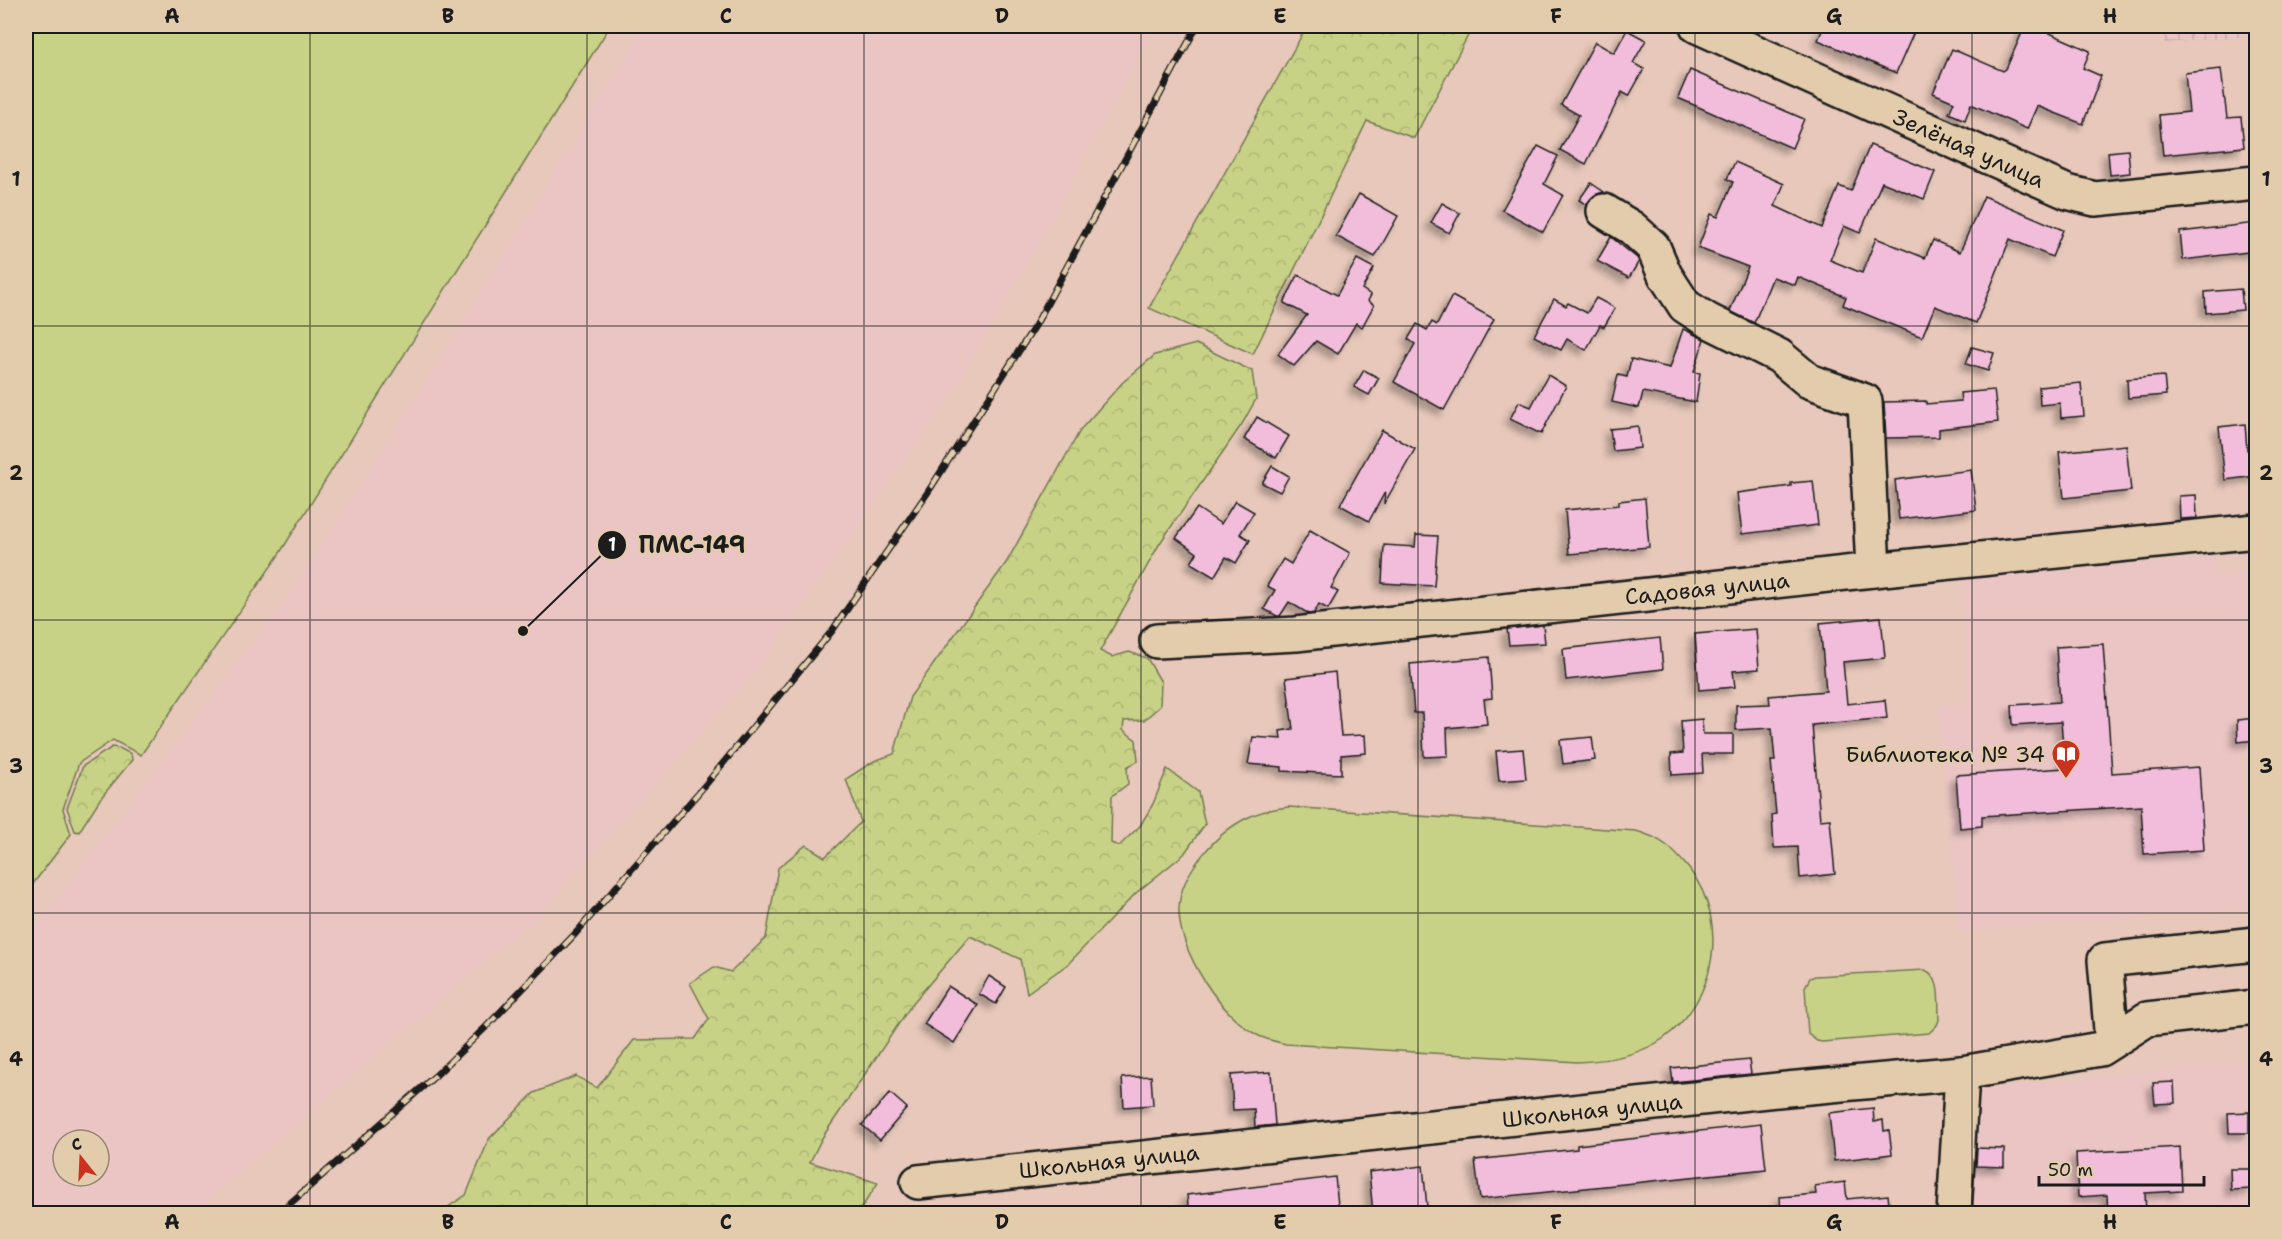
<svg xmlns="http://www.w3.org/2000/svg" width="2282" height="1239" viewBox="0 0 2282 1239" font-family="'Shantell Sans',sans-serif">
  <defs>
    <pattern id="industrial-grid" width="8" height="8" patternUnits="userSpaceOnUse" patternTransform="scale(1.5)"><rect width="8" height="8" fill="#eac5c4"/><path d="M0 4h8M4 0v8" fill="none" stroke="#c8a9a8"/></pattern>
    <pattern id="forest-crowns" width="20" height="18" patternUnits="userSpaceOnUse" patternTransform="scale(1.5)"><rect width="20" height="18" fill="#c8d286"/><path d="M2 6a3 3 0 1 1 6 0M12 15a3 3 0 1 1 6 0" fill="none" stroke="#abb473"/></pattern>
    <filter id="shadow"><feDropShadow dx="-5.5" dy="5.5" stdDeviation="3" flood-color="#0004"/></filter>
  </defs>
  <rect width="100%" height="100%" fill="#e7c8ba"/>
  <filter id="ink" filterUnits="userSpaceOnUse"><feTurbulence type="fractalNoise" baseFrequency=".0167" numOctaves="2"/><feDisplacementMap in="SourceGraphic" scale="12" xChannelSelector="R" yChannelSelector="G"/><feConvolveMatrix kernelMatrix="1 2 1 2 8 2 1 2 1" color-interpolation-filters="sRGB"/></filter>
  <g filter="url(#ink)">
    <g fill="#eac5c4" fill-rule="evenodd">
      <path d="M645 26H1154L1043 236 956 388 758 669 536 918 193 1213H26V939L291 592 408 409ZM63 1140H99V1176H63Z"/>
      <path d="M2213 557 2214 575 2256 572V753L2240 755 2249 909 1959 932 1938 706 1968 703 1962 579Z"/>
      <path d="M2255 1060 2256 1213 1969 1214 1971 1091Z"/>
    </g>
    <path fill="url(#industrial-grid)" d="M2163 26H2256V35L2164 43Z"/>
    <g fill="#c8d286" stroke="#727751" stroke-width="1.5">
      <path d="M26 26H610L278 556 141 755 113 740 79 763 63 809 71 834 26 893Z"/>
      <path d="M1289 807 1636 831C1662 838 1673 849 1690 870 1729 922 1717 999 1664 1038 1639 1056 1607 1061 1577 1062L1286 1044C1277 1042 1268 1040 1259 1036 1222 1018 1177 950 1179 908 1180 873 1218 831 1249 817 1262 811 1275 808 1289 807Z"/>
      <path d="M1925 970C1942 977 1938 1003 1939 1020L1937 1025 1929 1033 1822 1042 1817 1041 1808 1034 1805 987 1810 978 1815 976Z"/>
    </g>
    <g fill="url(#forest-crowns)" stroke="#727751" stroke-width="1.5">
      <path d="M1307 26H1473L1414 138 1367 121 1253 354 1149 308Z"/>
      <path d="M1196 344 1252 371 1256 399 1242 424 1160 543 1100 651 1112 657 1129 652 1147 658 1161 682 1160 706 1144 720 1124 721 1123 730 1136 740 1138 761 1127 767 1128 784 1112 796 1111 843 1119 846 1140 826 1153 804 1167 769 1198 792 1205 824 1184 854 1136 893 1068 964 1027 993 1020 959 970 936 912 1004 822 1138 810 1162 878 1183 858 1213H439L466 1195 489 1139 534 1093 576 1076 597 1088 634 1040 695 1039 709 1019 690 983 714 967 731 972 766 938 778 868 806 845 825 857 861 822 846 779 874 761 894 754 910 697 1006 563 1081 429 1122 383 1155 355Z"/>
      <path d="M112 747 119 748 131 754 132 760 100 799 79 832 75 831 67 808 83 766Z"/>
    </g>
    <g fill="#f1bdda" stroke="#1c1c1c" stroke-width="1.5" filter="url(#shadow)">
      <path d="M1824 26H1861L1878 33 1881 26H1898L1914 32 1896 73 1818 40Z"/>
      <path d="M2025 26H2034L2090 51 2083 68 2101 76 2083 124 2037 106 2027 129 1971 104 1965 120 1949 113 1954 102 1933 93 1952 49 2003 71 2006 69Z"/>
      <path d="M1627 30 1646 40 1633 63 1644 69 1629 96 1622 92 1586 164 1560 150 1579 115 1561 105 1595 42 1614 53Z"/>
      <path d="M2221 69 2227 118 2241 117 2244 147 2163 155 2159 115 2189 112 2185 73Z"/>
      <path d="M1690 70 1804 119 1792 148 1678 98Z"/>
      <path d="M1870 145 1935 172 1924 199 1882 182 1860 233 1844 226 1830 260 1862 273 1876 238 1925 258 1933 240 1960 252 1984 196 2063 230 2052 257 2010 239 1976 323 1935 306 1922 337 1843 305 1846 297 1798 277 1795 285 1773 277 1754 323 1730 311 1748 267 1698 248 1711 214 1718 217 1733 182 1727 179 1735 162 1784 184 1775 206 1822 228 1839 186 1851 191Z"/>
      <path d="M1538 146 1558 156 1544 184 1563 195 1543 232 1502 210Z"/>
      <path d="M2128 150 2130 173 2110 175 2108 152Z"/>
      <path d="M1591 183 1604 192 1595 195 1587 205 1579 200Z"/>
      <path d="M1359 194 1398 216 1375 257 1336 236Z"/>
      <path d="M1442 203 1460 213 1449 233 1431 223Z"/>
      <path d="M2256 223V251L2183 260 2180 232Z"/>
      <path d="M1611 237 1637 258 1639 261 1629 278 1597 261Z"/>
      <path d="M1357 259 1374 268 1362 289 1371 295 1368 301 1374 305 1362 327 1356 323 1338 354 1316 341 1294 366 1278 354 1307 315 1284 303 1298 275 1337 295Z"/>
      <path d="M2241 289 2243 310 2206 313 2205 292Z"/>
      <path d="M1452 296 1494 319 1444 410 1394 382 1415 344 1408 339 1417 324 1427 330 1432 322 1437 325Z"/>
      <path d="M1596 298 1615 308 1604 327 1600 325 1586 350 1567 339 1561 350 1534 336 1554 299 1566 306 1568 303 1587 313Z"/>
      <path d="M1683 329 1704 339 1694 372 1700 373 1696 402 1643 392 1639 408 1612 402 1618 375 1627 377 1631 359 1670 368Z"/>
      <path d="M1972 347 1994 353 1988 371 1966 364Z"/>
      <path d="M1364 370 1379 378 1369 395 1354 387Z"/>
      <path d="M1548 375 1566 386 1541 434 1510 419 1519 402 1531 407Z"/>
      <path d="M2164 376 2166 395 2128 398 2127 379Z"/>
      <path d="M2081 383 2084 416 2061 418 2060 403 2040 405 2039 387Z"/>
      <path d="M1994 390 1998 422 1939 429V437L1886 438 1884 402 1926 401V404L1961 401 1960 393Z"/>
      <path d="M1257 417 1289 436 1276 458 1244 439Z"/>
      <path d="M2245 424 2247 450 2256 449V476L2225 480 2219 427Z"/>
      <path d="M1638 426 1640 448 1613 451 1610 429Z"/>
      <path d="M1382 430 1415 449 1384 504 1385 492 1369 521 1340 505Z"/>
      <path d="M2126 445 2131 491 2064 498 2059 452Z"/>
      <path d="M1272 466 1289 476 1280 492 1262 483Z"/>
      <path d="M1971 470 1976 510 1899 519 1895 480Z"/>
      <path d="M1813 481 1818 525 1742 534 1737 493 1791 486V483Z"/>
      <path d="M2196 495 2197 518 2180 519 2179 496Z"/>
      <path d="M1645 498 1649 547 1569 554 1565 510 1619 505V501Z"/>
      <path d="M1235 501 1254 512 1240 534 1250 540 1236 563 1226 557 1214 577 1191 563 1197 553 1176 538 1197 508 1221 524Z"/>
      <path d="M1310 530 1350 553 1331 588 1338 592 1328 609 1319 604 1314 613 1309 614 1289 602 1280 616H1277L1264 609 1275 590 1267 586 1283 559 1291 564Z"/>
      <path d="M1416 535 1438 536 1434 586 1382 583 1384 545 1415 547Z"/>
      <path d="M1881 617 1885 658 1843 662 1847 704 1885 700 1887 718 1812 725 1820 820 1830 819 1835 874 1800 878 1798 847 1774 848 1772 815 1776 814 1771 761H1775L1772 728 1736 730V705L1770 704 1769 696 1826 691 1820 623Z"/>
      <path d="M1543 625 1545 643 1509 645 1507 629Z"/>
      <path d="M1756 629 1759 669 1733 671 1735 687 1699 690 1695 634Z"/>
      <path d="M1660 638 1663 669 1566 680 1563 649Z"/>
      <path d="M2103 644 2112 773 2199 767 2204 850 2144 854 2141 806 1982 816V826L1960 828 1956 775 2065 768 2061 722 2013 725 2012 705 2060 702 2056 647Z"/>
      <path d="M1489 657 1492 698 1484 699 1487 724 1447 728 1448 756 1424 757 1422 713H1414L1410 664Z"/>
      <path d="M1335 672 1341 736 1365 735 1366 753 1341 755V774L1282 771V767L1248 764 1253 737 1281 739 1280 731 1293 729 1286 678Z"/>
      <path d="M2256 718V740L2238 742 2237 720Z"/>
      <path d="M1702 719 1703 734H1733V754H1702L1703 773 1672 775 1671 754 1683 753 1681 721Z"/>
      <path d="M1592 737 1595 760 1563 764 1560 740Z"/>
      <path d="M1523 749 1526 779 1499 781 1496 751Z"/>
      <path d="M989 976 1006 987 996 1004 979 994Z"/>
      <path d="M948 986 978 1005 954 1043 924 1024Z"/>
      <path d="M1749 1060 1751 1074 1673 1082 1671 1068Z"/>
      <path d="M1271 1072 1275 1125 1255 1127 1254 1109 1233 1110 1231 1075Z"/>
      <path d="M1151 1076 1153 1105 1124 1107 1122 1078Z"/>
      <path d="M2174 1082 2175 1103 2155 1104 2153 1083Z"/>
      <path d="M890 1093 907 1108 880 1140 862 1125Z"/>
      <path d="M1873 1108 1874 1122 1883 1120 1884 1131 1889 1130 1892 1154 1834 1161 1829 1113Z"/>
      <path d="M2249 1112V1133H2229L2228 1113Z"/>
      <path d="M1761 1124 1766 1169 1480 1199 1475 1160 1577 1149V1145Z"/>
      <path d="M2180 1147 2182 1191 2145 1193 2146 1214H2108L2107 1195 2078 1197 2076 1153Z"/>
      <path d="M1977 1148 2004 1149V1167L1976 1166Z"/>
      <path d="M1423 1166 1427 1207 1373 1213 1369 1172Z"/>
      <path d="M2230 1169H2251L2252 1189 2231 1190Z"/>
      <path d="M1335 1177 1339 1214H1189L1187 1195Z"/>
      <path d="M1845 1182 1847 1199 1888 1195 1890 1214H1781L1780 1197 1816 1194 1815 1186Z"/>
    </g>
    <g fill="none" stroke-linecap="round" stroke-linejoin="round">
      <g stroke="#1c1c1c" stroke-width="38">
        <g id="minor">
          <path d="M1697 26 2067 192 2095 199 2256 183"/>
          <path d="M1604 211 1632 228 1653 247 1665 275 1685 306 1707 320 1779 356 1809 381 1865 401 1873 570"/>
          <path d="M1157 641 1296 634 1873 570 2256 531"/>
          <path d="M2112 1041 2105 960 2256 944"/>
          <path d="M918 1182 1787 1089 1962 1073 2100 1049 2147 1019 2256 1007"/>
          <path d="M1954 1214 1962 1073"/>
        </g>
      </g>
      <use href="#minor" stroke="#e3ccac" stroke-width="33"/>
      <g stroke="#1c1c1c" stroke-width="7">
        <path id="rail" d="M278 1214 435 1076 487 1026 576 933 706 784 832 631 928 492 1035 326 1197 26"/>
      </g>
      <use href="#rail" stroke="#e3ccac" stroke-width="4.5" stroke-dasharray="14" stroke-linecap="butt"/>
    </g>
  </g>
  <path fill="none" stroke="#1c1c1c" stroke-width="1.5" stroke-opacity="0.55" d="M310 26V1214M587 26V1214M864 26V1214M1141 26V1214M1418 26V1214M1695 26V1214M1972 26V1214M26 326H2256M26 620H2256M26 913H2256"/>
  <defs>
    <g id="library-pin" transform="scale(1.5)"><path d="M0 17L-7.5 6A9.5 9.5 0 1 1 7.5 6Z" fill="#c8321e" stroke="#e3ccac"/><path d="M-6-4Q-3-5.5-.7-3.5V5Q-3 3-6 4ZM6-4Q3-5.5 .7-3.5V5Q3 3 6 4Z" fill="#fff"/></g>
  </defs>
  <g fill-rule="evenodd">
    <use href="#library-pin" x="2066" y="754"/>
  </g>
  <g text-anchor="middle" stroke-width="4.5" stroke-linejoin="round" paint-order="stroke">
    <g font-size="22" fill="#1c1c1c" stroke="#e3ccac">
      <text transform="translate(1969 148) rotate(24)" y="8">Зелёная улица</text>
      <text transform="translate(1707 588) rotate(-6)" y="8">Садовая улица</text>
      <text transform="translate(1592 1110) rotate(-6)" y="8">Школьная улица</text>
      <text transform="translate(1109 1161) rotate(-6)" y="8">Школьная улица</text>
    </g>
    <g font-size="22" fill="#1c1c1c" stroke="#e3ccac" text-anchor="end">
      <text x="2045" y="762">Библиотека № 34</text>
    </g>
  </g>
  <path fill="none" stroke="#1c1c1c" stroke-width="2" d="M523 631L612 545"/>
  <g fill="#1c1c1c" stroke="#e3ccac" stroke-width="2">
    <circle cx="523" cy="631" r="6"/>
    <circle cx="612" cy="545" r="15"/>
  </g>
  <g font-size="18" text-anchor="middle" font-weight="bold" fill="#fff">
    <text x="612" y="551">1</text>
  </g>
  <g font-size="24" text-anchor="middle" font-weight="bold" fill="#1c1c1c" stroke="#e3ccac" stroke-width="4.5" stroke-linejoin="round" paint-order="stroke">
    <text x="692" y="553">ПМС-149</text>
  </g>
  <rect width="2282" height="1239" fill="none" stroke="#e3ccac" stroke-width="66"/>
  <g transform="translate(81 1158) rotate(342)"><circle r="28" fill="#e3ccac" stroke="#938672" stroke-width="1.5"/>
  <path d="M0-4.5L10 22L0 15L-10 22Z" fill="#c8321e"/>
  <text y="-9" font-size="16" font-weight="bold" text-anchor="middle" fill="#1c1c1c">С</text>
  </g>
  <path d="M2039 1176v9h165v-9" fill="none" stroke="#1c1c1c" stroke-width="3"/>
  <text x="2048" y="1176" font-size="18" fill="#1c1c1c" stroke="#e3ccac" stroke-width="4.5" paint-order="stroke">50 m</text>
  <rect x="33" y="33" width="2216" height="1173" fill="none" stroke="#1c1c1c" stroke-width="2"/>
  <g font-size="20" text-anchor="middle" font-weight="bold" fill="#1c1c1c">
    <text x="172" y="23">A</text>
    <text x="448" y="23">B</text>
    <text x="726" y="23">C</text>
    <text x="1002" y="23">D</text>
    <text x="1280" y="23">E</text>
    <text x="1556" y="23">F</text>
    <text x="1834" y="23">G</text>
    <text x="2110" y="23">H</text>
    <text x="16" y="186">1</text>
    <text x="2266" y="186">1</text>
    <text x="16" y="480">2</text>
    <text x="2266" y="480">2</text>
    <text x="16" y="773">3</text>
    <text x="2266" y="773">3</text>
    <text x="16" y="1066">4</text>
    <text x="2266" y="1066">4</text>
    <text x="172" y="1229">A</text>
    <text x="448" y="1229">B</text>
    <text x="726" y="1229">C</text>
    <text x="1002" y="1229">D</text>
    <text x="1280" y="1229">E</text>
    <text x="1556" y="1229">F</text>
    <text x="1834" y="1229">G</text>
    <text x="2110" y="1229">H</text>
  </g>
</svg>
